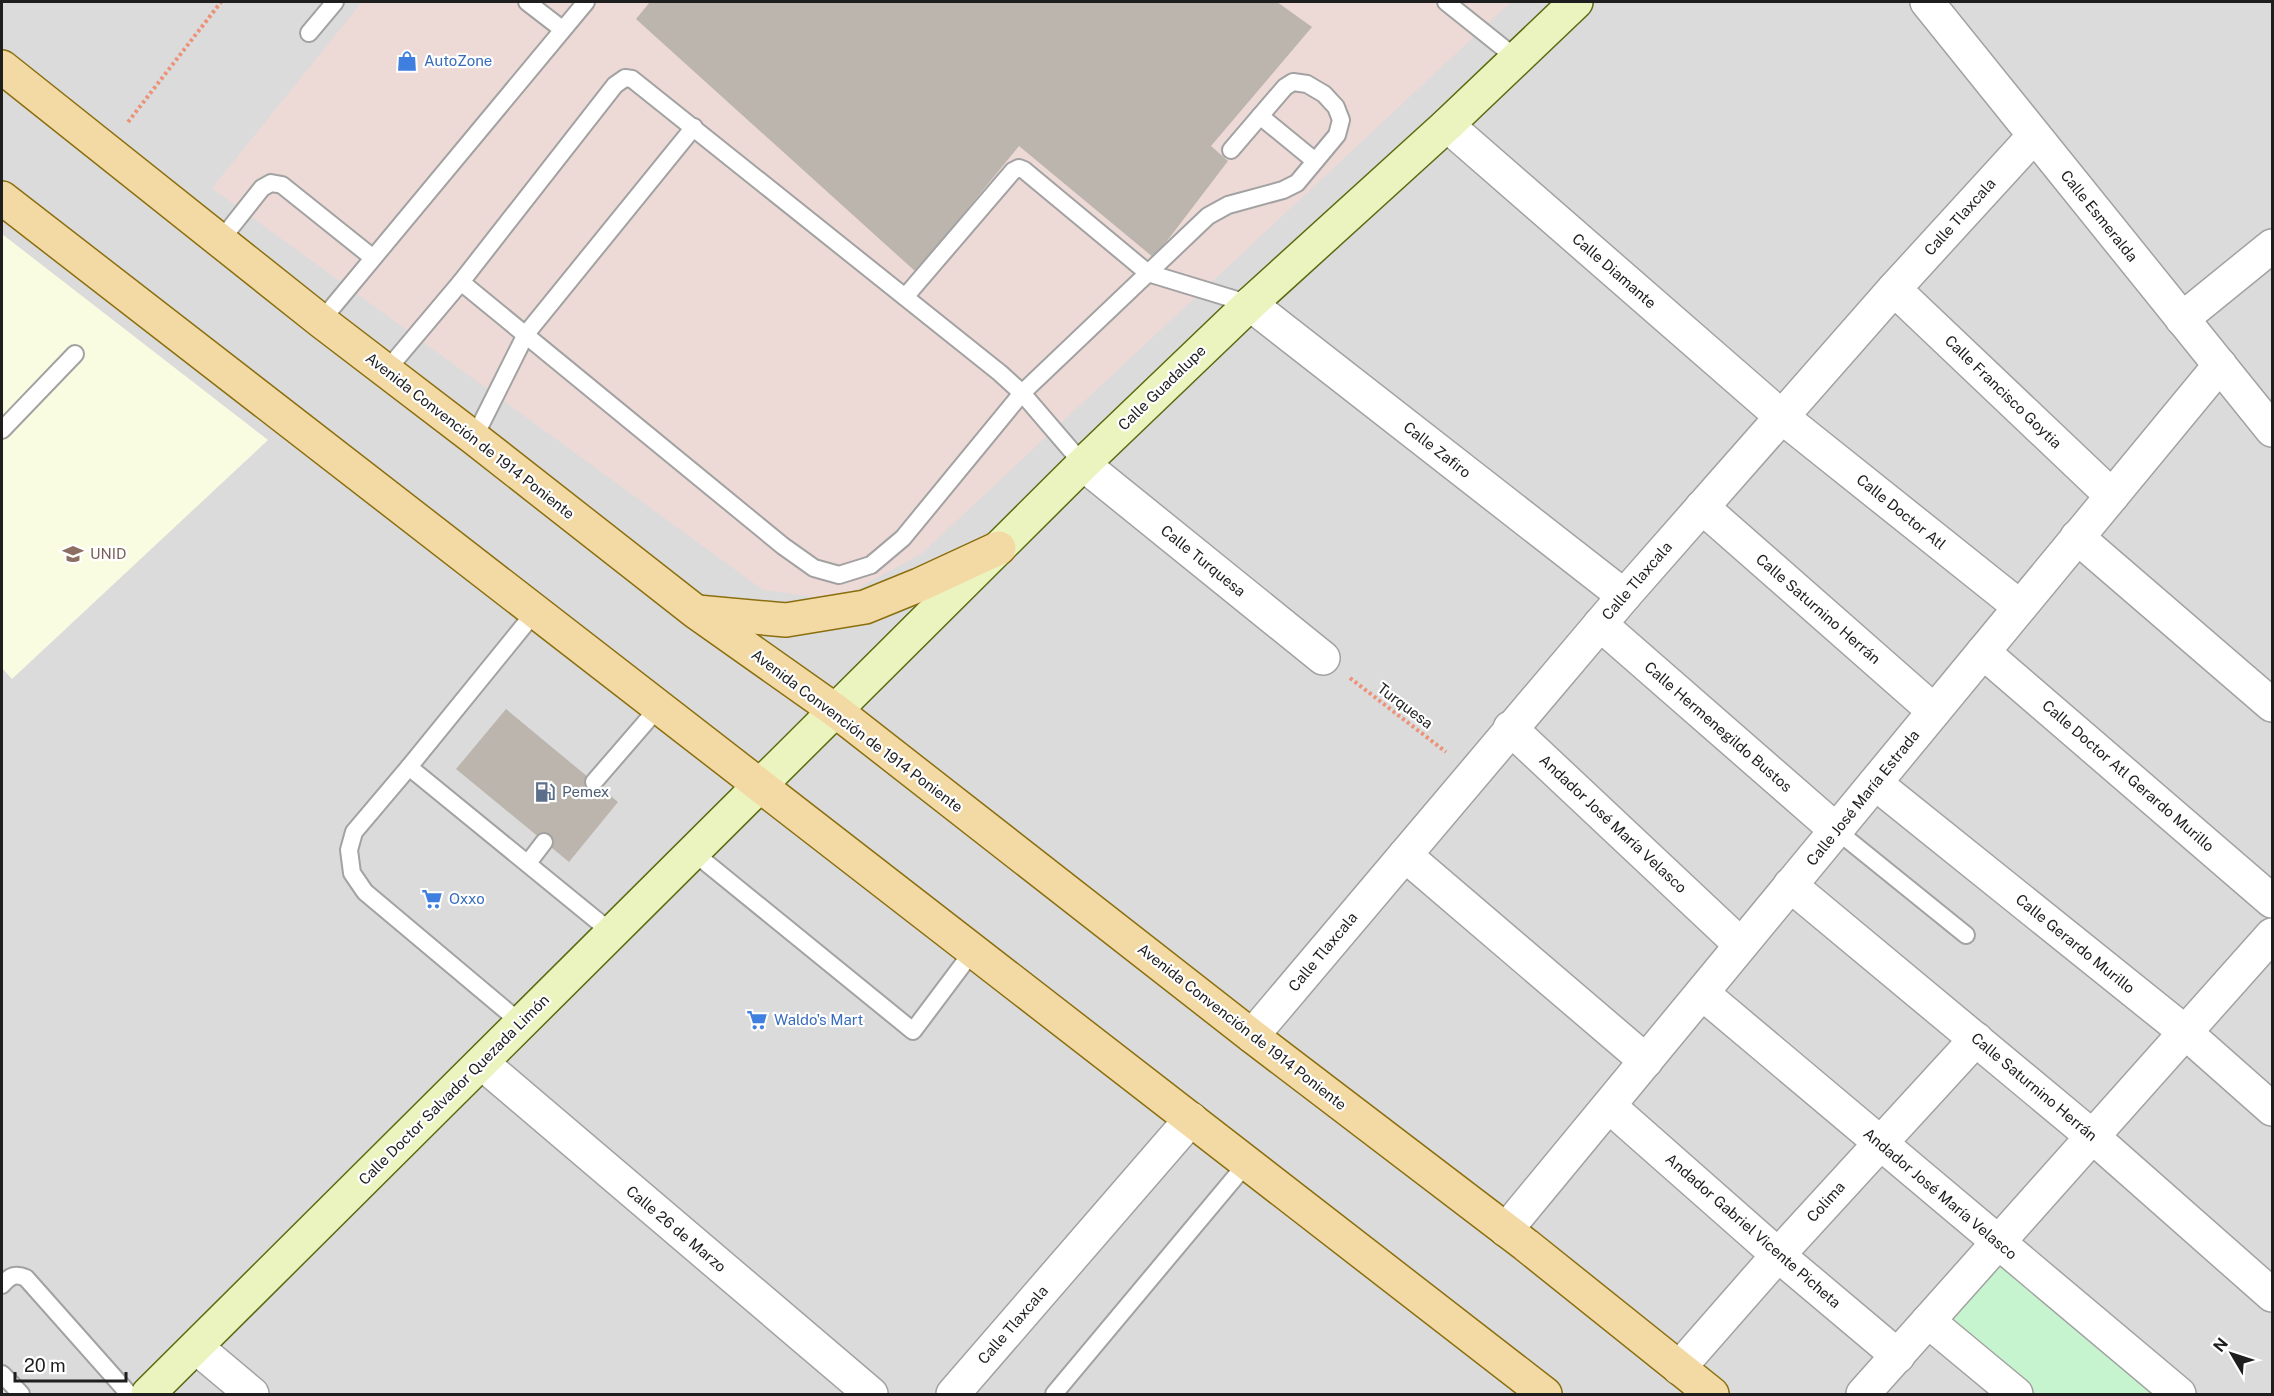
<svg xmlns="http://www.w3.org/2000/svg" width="2274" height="1396" viewBox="0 0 2274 1396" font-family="'Public Sans',sans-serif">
  <rect width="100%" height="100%" fill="#eeece5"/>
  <rect fill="#dcdbdb" x="2" y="2" width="2270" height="1392"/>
  <path fill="#edd9d6" d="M362 2H1511L921 554 836 600 763 590 212 188Z"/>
  <path fill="#f9fce0" d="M2 234 268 440 12 679 2 668Z"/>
  <path fill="#c6f4cf" d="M1998 1248 2165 1394H2022L1935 1321Z"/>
  <g fill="#bbb5ae">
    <path d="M650 2H1277L1312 27 1211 146 1228 161 1154 258 1019 146 916 272 636 19Z"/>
    <path d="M506 709 618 802 569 862 456 769Z"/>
  </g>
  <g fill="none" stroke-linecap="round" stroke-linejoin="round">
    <g stroke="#a2a2a2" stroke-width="20">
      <g id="lane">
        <path d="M527 2 562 29"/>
        <path d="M1446 2 1516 58"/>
        <path d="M309 33 335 2"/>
        <path d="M1260 116 1315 161"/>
        <path d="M220 241 262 188 271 183 282 185 372 257"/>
        <path d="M461 282 783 546 814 568 839 575 871 565 903 538 1022 393 1208 216 1228 205 1283 190 1297 183 1337 135 1341 120 1336 107 1324 94 1307 84 1293 82 1285 87 1231 150"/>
        <path d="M905 297 1013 171 1019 168 1024 170 1148 273 1250 304"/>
        <path d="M321 321 586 2"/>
        <path d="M386 371 461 282 615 85 625 78 632 79 1000 373 1022 393 1083 464"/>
        <path d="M2 430 75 354"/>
        <path d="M474 438 526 334 694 127"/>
        <path d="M535 612 409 767 611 932"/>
        <path d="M409 767 354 832 349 850 352 873 365 892 521 1023"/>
        <path d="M594 782 658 708"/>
        <path d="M1836 830 1966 935"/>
        <path d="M693 852 913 1031 973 951"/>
        <path d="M528 863 544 842"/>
        <path d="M2 1285C10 1276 15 1273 26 1278L129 1394"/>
        <path d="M2 1374 21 1394"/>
        <path d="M1054 1394 1247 1163"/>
      </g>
    </g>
    <g stroke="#a2a2a2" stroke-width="36">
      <g id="street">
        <path d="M1927 2 2272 430"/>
        <path d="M1447 125 1782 417 2020 607"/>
        <path d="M1894 289 2112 496"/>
        <path d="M1250 304 1624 596"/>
        <path d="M2182 319 2272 246"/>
        <path d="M1083 464 1323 658"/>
        <path d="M1702 507 1934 711"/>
        <path d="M2077 537 2272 705"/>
        <path d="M1600 624 1836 830"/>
        <path d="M1983 652 2272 901"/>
        <path d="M1510 728 1741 945"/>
        <path d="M1875 783 2185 1032 2272 1109"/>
        <path d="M1405 855 1646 1061"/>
        <path d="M1790 885 2093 1137 2272 1295"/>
        <path d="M1702 993 2179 1394"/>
        <path d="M1252 1036 1624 596 1894 289 2034 136"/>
        <path d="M482 1063 871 1394"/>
        <path d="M1609 1106 1778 1255 1898 1356"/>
        <path d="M1506 1230 2220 365"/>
        <path d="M1928 1321 2016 1394"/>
        <path d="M196 1347 252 1394"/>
        <path d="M1679 1368 1778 1255 1976 1039"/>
        <path d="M953 1394 1191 1119"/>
        <path d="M1863 1394 2272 935"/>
      </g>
    </g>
    <g stroke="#576b0f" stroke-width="36">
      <path id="secondary" d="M148 1394 1083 464 1250 304 1447 125 1576 2"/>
    </g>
    <g stroke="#8b6f0e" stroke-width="36">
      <g id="primary">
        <path d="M2 67 321 321 474 438 696 612 836 711 1252 1036 1526 1245 1712 1394"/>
        <path d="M2 198 1545 1394"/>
        <path d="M697 612 786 620 865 607 919 585 999 548"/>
      </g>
    </g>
    <g stroke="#ed9177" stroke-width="4" stroke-dasharray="3 3" stroke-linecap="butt">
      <path d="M128 122 221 2"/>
      <path d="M1350 678 1446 752"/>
    </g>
    <use href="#lane" stroke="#fff" stroke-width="16"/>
    <use href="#street" stroke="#fff" stroke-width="33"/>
    <use href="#secondary" stroke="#ebf4be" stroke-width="33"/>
    <use href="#primary" stroke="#f3daa5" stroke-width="33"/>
  </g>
  <defs>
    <g id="shop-bare" transform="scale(1.62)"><path d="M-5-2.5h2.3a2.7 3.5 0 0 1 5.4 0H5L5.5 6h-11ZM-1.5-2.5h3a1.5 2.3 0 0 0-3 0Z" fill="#3f7fe0" stroke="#fff" stroke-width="2.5" paint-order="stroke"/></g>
    <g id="university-bare" transform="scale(1.62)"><path d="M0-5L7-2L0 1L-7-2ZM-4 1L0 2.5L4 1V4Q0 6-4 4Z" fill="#8d6e63" stroke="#fff" stroke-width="2.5" paint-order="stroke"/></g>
    <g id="fuel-bare" transform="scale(1.62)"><path d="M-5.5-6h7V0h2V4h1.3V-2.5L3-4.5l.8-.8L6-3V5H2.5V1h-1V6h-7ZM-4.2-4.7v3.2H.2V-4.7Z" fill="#5c6f8a" stroke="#fff" stroke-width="2.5" paint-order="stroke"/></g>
    <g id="supermarket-bare" transform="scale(1.62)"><path d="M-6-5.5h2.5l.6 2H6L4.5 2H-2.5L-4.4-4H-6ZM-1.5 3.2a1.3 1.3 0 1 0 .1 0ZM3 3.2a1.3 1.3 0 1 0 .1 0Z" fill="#3f7fe0" stroke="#fff" stroke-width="2.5" paint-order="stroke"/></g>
  </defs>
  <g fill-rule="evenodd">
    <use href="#shop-bare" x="407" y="61"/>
    <use href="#university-bare" x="73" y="554"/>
    <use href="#fuel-bare" x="545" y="792"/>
    <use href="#supermarket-bare" x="432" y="899"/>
    <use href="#supermarket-bare" x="757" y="1020"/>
  </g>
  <g text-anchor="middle" stroke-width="4.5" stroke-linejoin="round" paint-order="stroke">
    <g font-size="15" fill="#366cbe" stroke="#fff" text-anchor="start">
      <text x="424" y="66">AutoZone</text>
      <text x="449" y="904">Oxxo</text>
      <text x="774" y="1025">Waldo's Mart</text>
    </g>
    <g font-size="15" fill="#1e1e1e" stroke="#fff">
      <text transform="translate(2099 216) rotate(51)" y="5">Calle Esmeralda</text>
      <text transform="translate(1960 217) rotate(-48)" y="5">Calle Tlaxcala</text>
      <text transform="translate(1614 271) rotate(41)" y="5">Calle Diamante</text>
      <text transform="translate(1162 388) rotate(-44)" y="5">Calle Guadalupe</text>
      <text transform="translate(2003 392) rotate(44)" y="5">Calle Francisco Goytia</text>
      <text transform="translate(470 436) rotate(38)" y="5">Avenida Convención de 1914 Poniente</text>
      <text transform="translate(1437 450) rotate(38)" y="5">Calle Zafiro</text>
      <text transform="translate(1901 512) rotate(39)" y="5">Calle Doctor Atl</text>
      <text transform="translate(1203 561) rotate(39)" y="5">Calle Turquesa</text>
      <text transform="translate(1637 581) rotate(-49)" y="5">Calle Tlaxcala</text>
      <text transform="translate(1818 609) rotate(41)" y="5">Calle Saturnino Herrán</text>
      <text transform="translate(1405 706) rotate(37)" y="5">Turquesa</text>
      <text transform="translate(1718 727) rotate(41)" y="5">Calle Hermenegildo Bustos</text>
      <text transform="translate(857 731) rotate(37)" y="5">Avenida Convención de 1914 Poniente</text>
      <text transform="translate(2128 776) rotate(41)" y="5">Calle Doctor Atl Gerardo Murillo</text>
      <text transform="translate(1863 798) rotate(-51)" y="5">Calle José María Estrada</text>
      <text transform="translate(1613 824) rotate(43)" y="5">Andador José María Velasco</text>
      <text transform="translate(2075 944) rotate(39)" y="5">Calle Gerardo Murillo</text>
      <text transform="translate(1323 952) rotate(-50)" y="5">Calle Tlaxcala</text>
      <text transform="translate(1242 1027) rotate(38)" y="5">Avenida Convención de 1914 Poniente</text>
      <text transform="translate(2034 1087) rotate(40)" y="5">Calle Saturnino Herrán</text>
      <text transform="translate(454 1090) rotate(-45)" y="5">Calle Doctor Salvador Quezada Limón</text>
      <text transform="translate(1940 1194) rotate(40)" y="5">Andador José María Velasco</text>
      <text transform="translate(1826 1202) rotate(-48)" y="5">Colima</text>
      <text transform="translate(676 1229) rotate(40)" y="5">Calle 26 de Marzo</text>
      <text transform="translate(1753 1231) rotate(41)" y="5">Andador Gabriel Vicente Picheta</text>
      <text transform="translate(1013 1325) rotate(-49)" y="5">Calle Tlaxcala</text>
    </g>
    <g font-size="15" fill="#785e54" stroke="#fff" text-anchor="start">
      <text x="90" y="559">UNID</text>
    </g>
    <g font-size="15" fill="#4e5e75" stroke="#fff" text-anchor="start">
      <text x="562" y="797">Pemex</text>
    </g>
  </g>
  <rect width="2274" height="1396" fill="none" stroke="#1e1e1e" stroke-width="6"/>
  <g transform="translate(2232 1354) rotate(309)" stroke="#ffffff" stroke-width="4.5" paint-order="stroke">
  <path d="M0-4.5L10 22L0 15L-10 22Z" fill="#1e1e1e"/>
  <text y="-9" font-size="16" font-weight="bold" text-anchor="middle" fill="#1e1e1e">N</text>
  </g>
  <path d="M15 1372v9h111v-9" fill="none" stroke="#1e1e1e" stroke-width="3"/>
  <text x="24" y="1372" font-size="18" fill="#1e1e1e" stroke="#ffffff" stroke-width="4.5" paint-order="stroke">20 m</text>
</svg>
